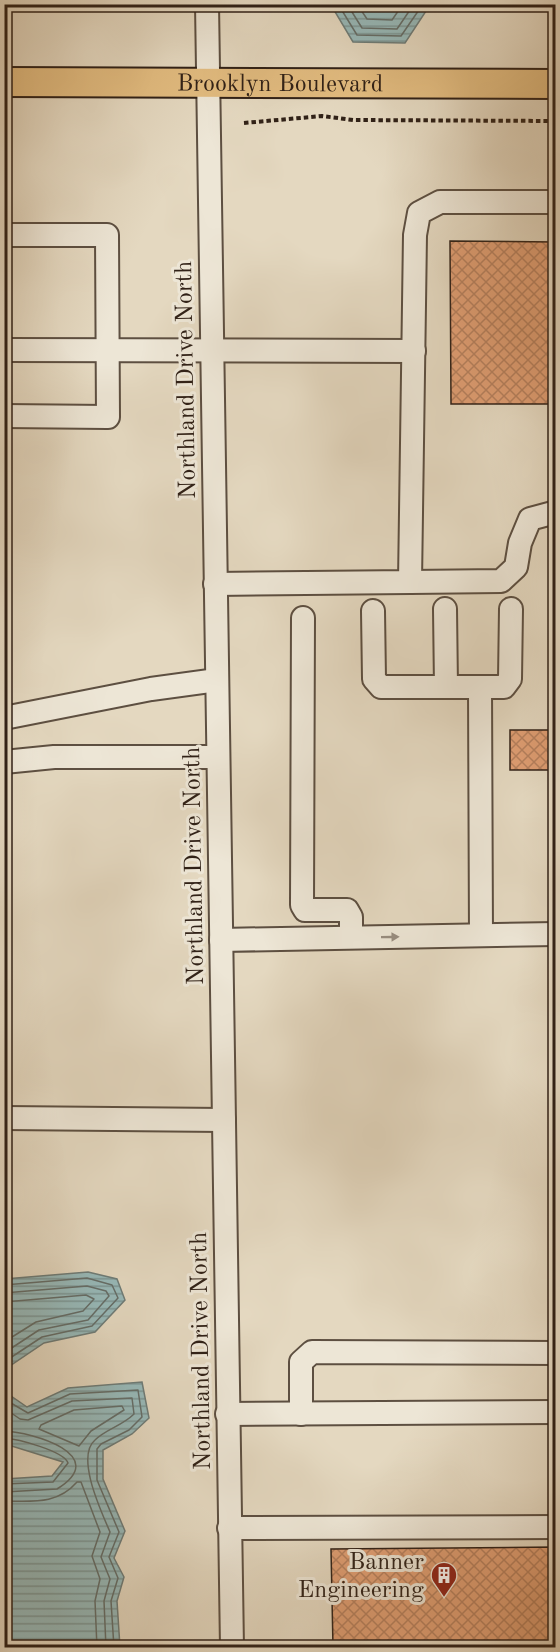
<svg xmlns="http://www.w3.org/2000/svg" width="560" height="1652" viewBox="0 0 560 1652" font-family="'Old Standard TT',serif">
  <defs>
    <pattern id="water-rules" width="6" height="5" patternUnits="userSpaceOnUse" patternTransform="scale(1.5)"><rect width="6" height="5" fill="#97b9b9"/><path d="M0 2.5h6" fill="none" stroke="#7c9695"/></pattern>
    <pattern id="building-cross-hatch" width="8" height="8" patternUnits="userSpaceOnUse" patternTransform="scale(1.5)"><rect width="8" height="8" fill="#e09e73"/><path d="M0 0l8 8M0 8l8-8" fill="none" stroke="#b6805d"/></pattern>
  </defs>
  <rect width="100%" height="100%" fill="#e4d8c0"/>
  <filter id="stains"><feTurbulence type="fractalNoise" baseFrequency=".00333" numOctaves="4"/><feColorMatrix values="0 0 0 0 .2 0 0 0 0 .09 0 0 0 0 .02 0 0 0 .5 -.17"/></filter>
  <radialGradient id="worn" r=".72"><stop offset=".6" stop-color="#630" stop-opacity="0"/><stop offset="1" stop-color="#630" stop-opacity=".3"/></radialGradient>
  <g fill="url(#water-rules)" stroke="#6e7c78" stroke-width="1.5">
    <path d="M331 5V4L430 5 405 43 353 42Z"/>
    <path d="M88 1272 117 1279 125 1300 95 1332 44 1343 7 1368 5 1391V1279Z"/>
    <path d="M142 1382 149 1418 132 1434 103 1450V1479L125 1531 114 1558 124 1577 117 1601 120 1647H5V1479L52 1476 63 1462 5 1444V1418L8 1416 5 1413V1392L27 1407 68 1388Z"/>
  </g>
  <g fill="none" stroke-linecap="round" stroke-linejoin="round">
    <g stroke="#646d68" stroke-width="1.5">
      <path d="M338 4 357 35 401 36 423 4"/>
      <path d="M347 4 362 28 397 29 414 4"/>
      <path d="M357 4 367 19 392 20 403 4"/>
      <path d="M4 1285 87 1278 112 1285 118 1298 92 1326 42 1337 4 1362"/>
      <path d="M4 1293 87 1286 106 1291 109 1296 88 1320 39 1330 4 1353"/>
      <path d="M4 1302 86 1295 94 1299 83 1311 36 1322 4 1342"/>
      <path d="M4 1399 28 1413 70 1394 138 1390 142 1417 129 1430 101 1444 97 1449V1480L119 1532 109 1557 118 1578 111 1601 114 1648"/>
      <path d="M122 1406 124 1410 91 1431 79 1446 39 1429 41 1425 74 1410Z"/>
      <path d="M4 1408 20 1419 28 1420 72 1401 132 1398 134 1414C122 1426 106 1429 95 1440 75 1457 102 1513 110 1532L101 1557 110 1579 104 1601 106 1648"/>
      <path d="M4 1431C32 1432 112 1455 57 1489L4 1492"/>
      <path d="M4 1438C18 1439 64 1451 68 1463L53 1482 4 1484"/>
      <path d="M4 1501C33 1501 57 1505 77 1482H81L100 1532 92 1556 100 1579 95 1601 97 1648"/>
    </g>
  </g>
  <g fill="url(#building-cross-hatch)" stroke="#302117" stroke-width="1.5">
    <path d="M450 241 555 242V404H451Z"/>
    <rect x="510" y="730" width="45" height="40"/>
    <path d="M555 1547V1647H333L331 1549Z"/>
  </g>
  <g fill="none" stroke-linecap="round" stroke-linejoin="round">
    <g stroke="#5d4f41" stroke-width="26">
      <g id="minor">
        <path d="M207 4 232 1648"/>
        <path d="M4 235H107L108 417 4 416"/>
        <path d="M4 350 414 351"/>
        <path d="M410 582 501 581 516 567 520 543 530 519 556 512"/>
        <path d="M215 584 410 582 415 235 419 213 440 202H556"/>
        <path d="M445 609 446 687"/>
        <path d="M373 611 374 679 381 687H480"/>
        <path d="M303 618 302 905 305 910H347L351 917V937"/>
        <path d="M4 718 151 689 217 680"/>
        <path d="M4 762 54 757H218"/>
        <path d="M481 935 480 687H504L510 679 511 609"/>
        <path d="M221 940 556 934"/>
        <path d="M4 1118 224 1120"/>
        <path d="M227 1414 556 1412"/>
        <path d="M301 1414V1362L312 1352 556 1353"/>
        <path d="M229 1528 556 1527"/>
      </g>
    </g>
    <g stroke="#302117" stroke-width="32">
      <g id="major">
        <path id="s1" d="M4 82 556 84"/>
      </g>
    </g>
    <path stroke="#302117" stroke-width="4" stroke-dasharray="4.5 3" stroke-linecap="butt" d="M244 123 322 116 353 120 556 121"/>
    <use href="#minor" stroke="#ede6d6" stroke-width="22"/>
    <use href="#major" stroke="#e2bc80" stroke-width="28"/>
  </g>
  <defs><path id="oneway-solid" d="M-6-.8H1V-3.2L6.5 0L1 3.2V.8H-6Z" transform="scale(1.5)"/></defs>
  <use fill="#988d80" href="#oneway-solid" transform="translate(390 937) rotate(-1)"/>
  <defs>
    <g id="building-pin" transform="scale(1.35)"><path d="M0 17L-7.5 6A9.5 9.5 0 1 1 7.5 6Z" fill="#8f2418" stroke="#ede6d6"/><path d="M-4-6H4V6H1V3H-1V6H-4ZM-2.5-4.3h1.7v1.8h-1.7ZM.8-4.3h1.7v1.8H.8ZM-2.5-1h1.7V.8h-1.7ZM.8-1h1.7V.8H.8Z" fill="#fff"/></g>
  </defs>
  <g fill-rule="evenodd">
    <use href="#building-pin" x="444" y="1575"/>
  </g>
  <g text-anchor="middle" stroke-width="6" stroke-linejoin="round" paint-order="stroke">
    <g font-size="24" fill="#302117" stroke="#ede6d6">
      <text dy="8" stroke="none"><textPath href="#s1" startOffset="276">Brooklyn Boulevard</textPath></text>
      <text transform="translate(185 380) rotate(-91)" y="8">Northland Drive North</text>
      <text transform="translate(193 866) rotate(-91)" y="8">Northland Drive North</text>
      <text transform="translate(200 1351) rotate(-91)" y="8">Northland Drive North</text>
    </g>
    <g font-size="24" fill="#302117" stroke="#ede6d6" text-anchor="end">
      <text x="424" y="1569">Banner<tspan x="424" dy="28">Engineering</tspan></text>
    </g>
  </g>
  <rect width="560" height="1652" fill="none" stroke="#e4d8c0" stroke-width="24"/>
  <rect x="6" y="6" width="548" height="1640" fill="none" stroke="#302117" stroke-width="3"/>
  <rect x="12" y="12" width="536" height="1628" fill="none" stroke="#302117" stroke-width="1.5"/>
  <rect width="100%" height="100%" filter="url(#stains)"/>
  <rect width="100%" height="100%" fill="url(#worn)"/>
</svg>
